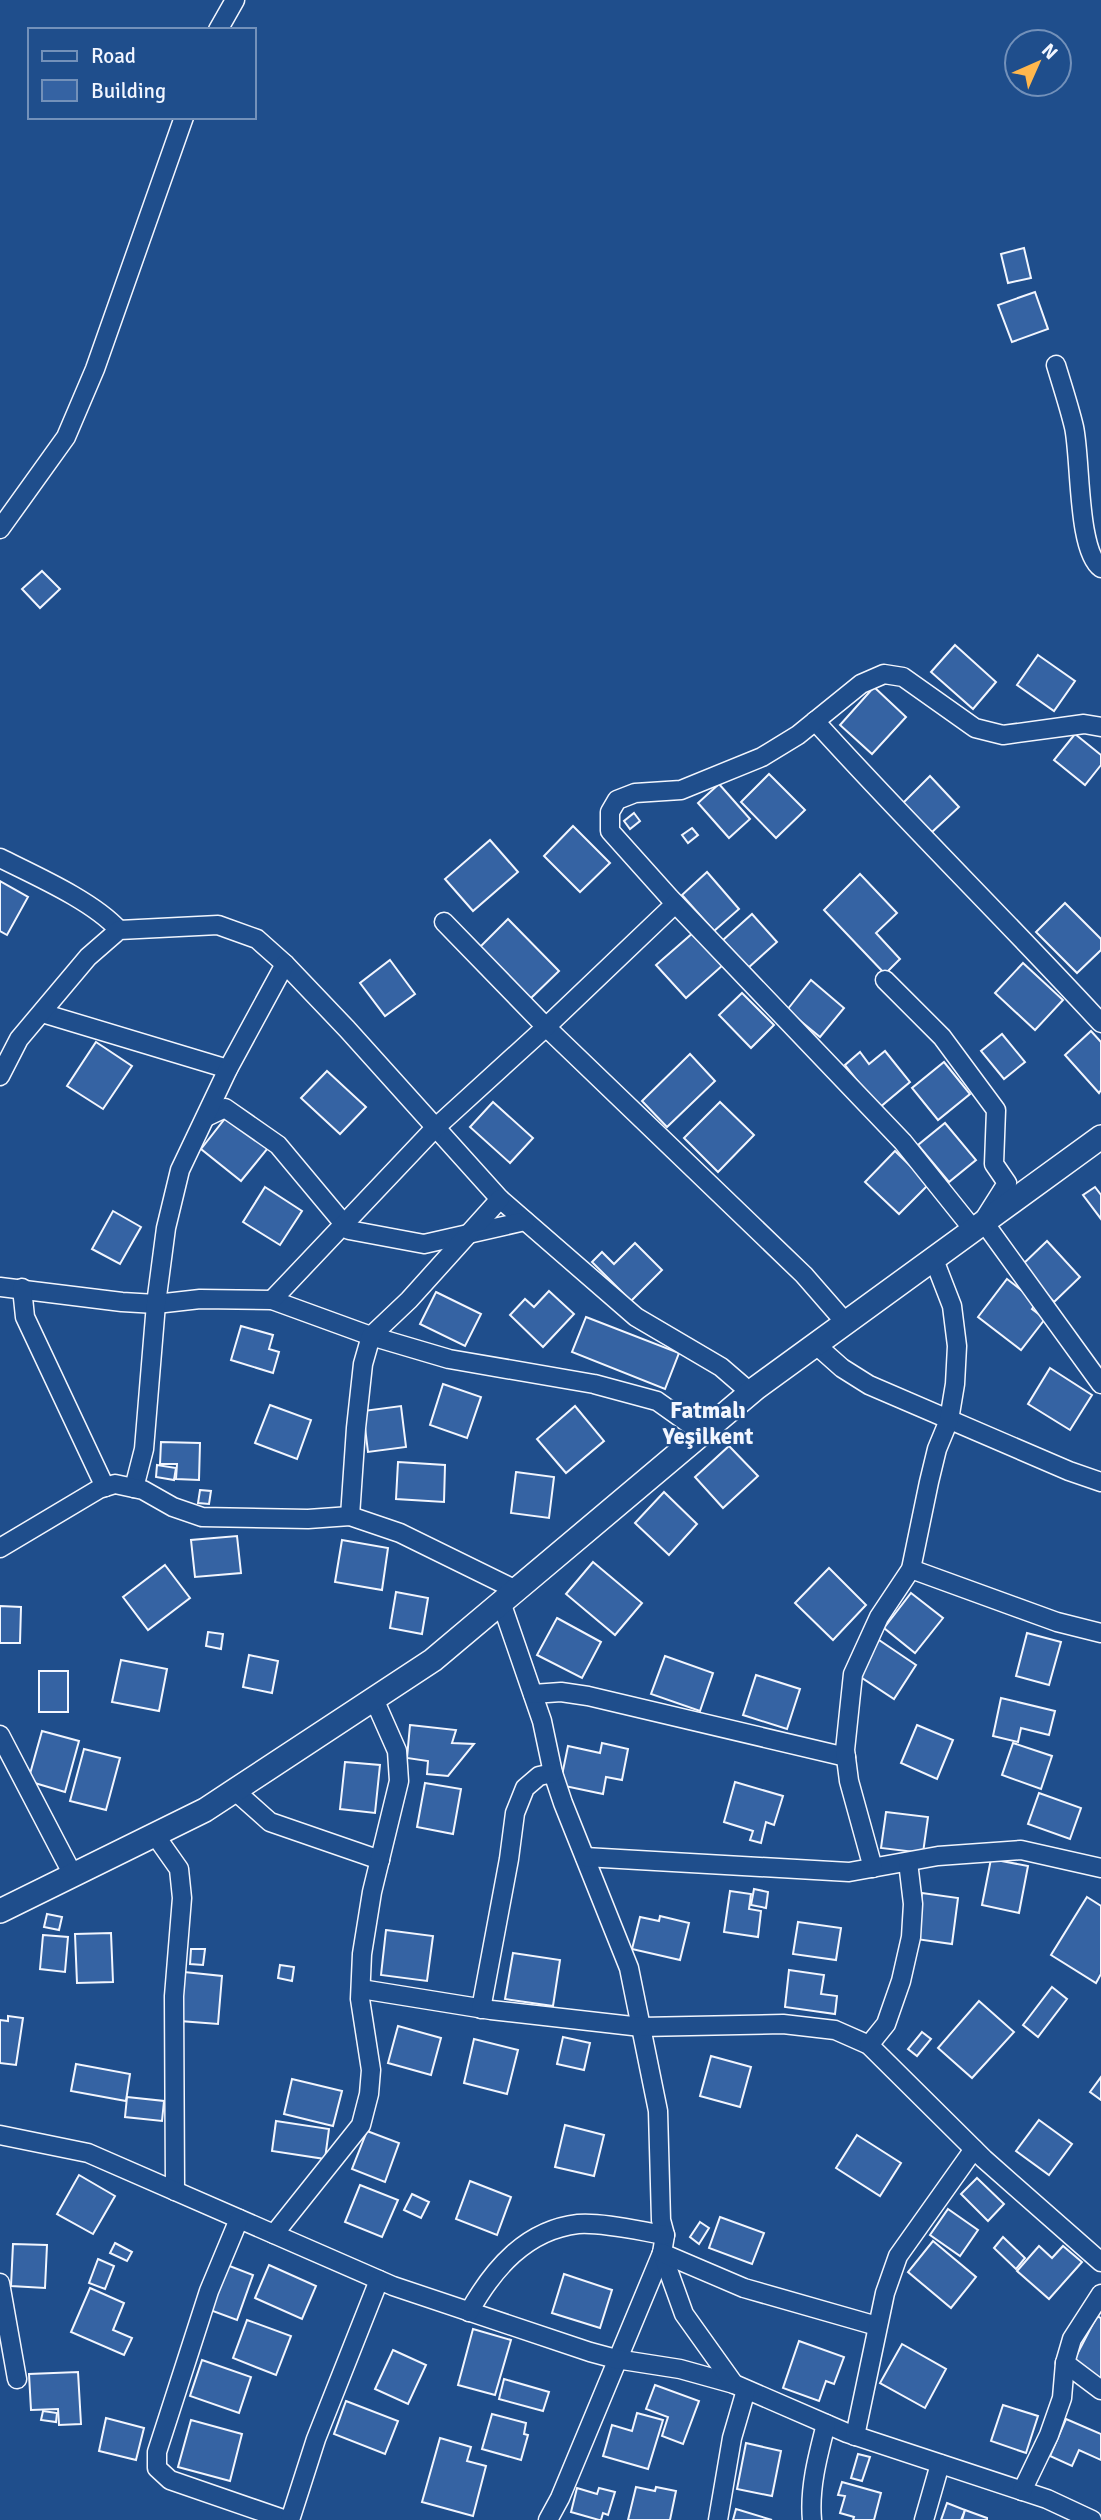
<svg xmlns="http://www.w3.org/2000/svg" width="1101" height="2520" viewBox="0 0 1101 2520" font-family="Signika,sans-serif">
  <rect width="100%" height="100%" fill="#1f4e8c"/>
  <g fill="#3563a3" stroke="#f2f6ff" stroke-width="2">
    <path d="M1024 248 1031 278 1008 283 1001 254Z"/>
    <path d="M1035 292 1048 329 1012 342 998 305Z"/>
    <path d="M42 571 60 589 40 608 22 589Z"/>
    <path d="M955 645 996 682 973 709 931 672Z"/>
    <path d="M1038 655 1075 681 1054 711 1017 685Z"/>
    <path d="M874 687 906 717 872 754 840 725Z"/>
    <path d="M1075 734 1101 755V765L1085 785 1054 760Z"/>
    <path d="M769 774 805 810 776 838 741 802Z"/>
    <path d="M930 776 959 807 932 832 903 803Z"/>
    <path d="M719 784 750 819 729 838 698 803Z"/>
    <path d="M634 813 640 821 630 829 624 821Z"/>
    <path d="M573 826 610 863 580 892 544 856Z"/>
    <path d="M692 828 698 835 688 843 682 835Z"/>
    <path d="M490 840 518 872 473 911 445 879Z"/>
    <path d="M707 872 739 909 714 931 682 895Z"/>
    <path d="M860 874 897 913 876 933 900 959 885 974 824 910Z"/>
    <path d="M0 881 28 897 7 935 0 931Z"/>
    <path d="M1065 903 1101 939V950L1077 973 1036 932Z"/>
    <path d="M752 914 777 942 748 968 723 940Z"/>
    <path d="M508 919 559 971 529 1000 478 949Z"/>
    <path d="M694 932 723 965 686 998 656 965Z"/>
    <path d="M390 960 415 994 385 1016 360 983Z"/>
    <path d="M1023 963 1063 1000 1035 1030 995 993Z"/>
    <path d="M811 980 844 1008 820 1037 787 1010Z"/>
    <path d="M742 993 774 1025 751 1048 719 1015Z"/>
    <path d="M1091 1031 1101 1042V1090L1099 1093 1065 1055Z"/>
    <path d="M1002 1034 1025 1062 1004 1079 981 1051Z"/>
    <path d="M96 1042 132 1066 103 1109 67 1086Z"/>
    <path d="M885 1051 910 1082 879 1108 845 1065 860 1052 869 1064Z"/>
    <path d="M690 1054 715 1081 667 1127 642 1101Z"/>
    <path d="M944 1062 970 1094 938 1120 912 1088Z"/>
    <path d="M327 1071 366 1107 340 1134 301 1098Z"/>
    <path d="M493 1102 533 1138 510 1163 470 1127Z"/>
    <path d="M720 1102 754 1135 718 1172 684 1138Z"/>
    <path d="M227 1116 268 1148 241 1181 201 1149Z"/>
    <path d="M945 1123 976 1160 949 1182 918 1145Z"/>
    <path d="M895 1151 929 1184 899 1214 865 1182Z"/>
    <path d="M265 1187 302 1211 280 1245 243 1222Z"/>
    <path d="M1095 1187 1101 1195V1219L1083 1195Z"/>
    <path d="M113 1211 141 1227 120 1264 92 1249Z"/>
    <path d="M1047 1241 1080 1277 1054 1302 1021 1266Z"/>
    <path d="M635 1243 662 1270 631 1301 592 1262 602 1252 614 1264Z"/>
    <path d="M1007 1279 1037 1302 1032 1309 1045 1319 1021 1350 978 1317Z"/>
    <path d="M549 1291 574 1314 543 1347 510 1315 525 1299 534 1307Z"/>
    <path d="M436 1292 481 1314 465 1346 420 1324Z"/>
    <path d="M586 1317 679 1353 665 1389 572 1352Z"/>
    <path d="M241 1326 273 1335 269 1349 279 1352 273 1373 231 1360Z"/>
    <path d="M1050 1368 1092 1395 1070 1430 1028 1404Z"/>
    <path d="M443 1384 481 1397 467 1438 430 1425Z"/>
    <path d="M270 1405 311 1420 297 1459 255 1443Z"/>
    <path d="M401 1406 406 1447 368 1452 363 1411Z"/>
    <path d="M575 1406 604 1441 566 1473 537 1439Z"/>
    <path d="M161 1442 200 1443 199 1480 176 1479 177 1464H160Z"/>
    <path d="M729 1446 758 1476 723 1508 695 1477Z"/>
    <path d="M398 1462 445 1465 444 1502 396 1499Z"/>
    <path d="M157 1465 176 1468 174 1480 156 1477Z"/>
    <path d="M516 1472 554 1477 549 1518 511 1513Z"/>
    <path d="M200 1490 211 1491 209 1504 198 1503Z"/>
    <path d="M664 1492 697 1524 669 1555 635 1523Z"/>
    <path d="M237 1536 241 1573 195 1577 191 1540Z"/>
    <path d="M342 1540 388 1548 382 1590 335 1582Z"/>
    <path d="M593 1562 642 1603 615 1635 566 1594Z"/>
    <path d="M165 1565 190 1598 148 1630 123 1597Z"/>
    <path d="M829 1568 866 1605 833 1640 795 1603Z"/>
    <path d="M396 1592 428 1598 422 1634 390 1628Z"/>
    <path d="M911 1593 943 1618 915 1653 884 1628Z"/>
    <path d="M0 1606 21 1607 20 1643H0Z"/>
    <path d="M557 1618 601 1642 582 1678 537 1655Z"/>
    <path d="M208 1632 223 1634 221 1649 206 1646Z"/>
    <path d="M1027 1633 1061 1642 1049 1685 1016 1676Z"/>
    <path d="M879 1640 916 1665 894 1699 856 1674Z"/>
    <path d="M249 1655 278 1661 272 1693 243 1687Z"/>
    <path d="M665 1656 713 1673 700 1711 651 1694Z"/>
    <path d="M121 1660 167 1669 159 1711 112 1702Z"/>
    <rect x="39" y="1671" width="29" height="41"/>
    <path d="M756 1675 800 1689 787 1729 743 1715Z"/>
    <path d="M1001 1698 1055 1711 1049 1735 1021 1728 1018 1742 993 1736Z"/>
    <path d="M410 1725 456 1730 452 1743 474 1744 448 1776 427 1774 428 1761 407 1758Z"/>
    <path d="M917 1725 953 1740 937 1779 901 1763Z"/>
    <path d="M42 1731 79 1741 65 1792 28 1781Z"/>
    <path d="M602 1743 628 1749 622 1780 606 1777 603 1794 560 1785 568 1746 600 1753Z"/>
    <path d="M1013 1743 1052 1756 1041 1789 1002 1775Z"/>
    <path d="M84 1749 120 1758 106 1810 70 1801Z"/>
    <path d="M345 1762 380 1765 375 1813 340 1809Z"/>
    <path d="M735 1782 783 1796 774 1825 766 1822 761 1843 750 1840 753 1831 724 1822Z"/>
    <path d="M425 1783 461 1789 453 1834 417 1827Z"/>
    <path d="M1039 1793 1081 1808 1070 1839 1028 1824Z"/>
    <path d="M886 1812 928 1817 923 1853 881 1848Z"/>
    <path d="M991 1859 1028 1866 1019 1913 982 1905Z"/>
    <path d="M754 1889 768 1892 766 1908 751 1905Z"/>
    <path d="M730 1891 751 1894 749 1909 761 1911 758 1937 724 1932Z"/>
    <path d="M922 1893 958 1898 952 1944 916 1939Z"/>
    <path d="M1087 1897 1101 1906V1974L1096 1983 1051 1955Z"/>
    <path d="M47 1914 62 1917 59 1930 44 1927Z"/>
    <path d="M660 1916 689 1923 680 1960 632 1949 640 1917 659 1921Z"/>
    <path d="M798 1922 841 1928 836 1960 793 1954Z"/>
    <path d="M386 1930 433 1936 427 1981 381 1975Z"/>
    <path d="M111 1933 113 1982 77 1983 75 1934Z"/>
    <path d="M43 1935 68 1937 65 1972 40 1969Z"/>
    <path d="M191 1949H205L203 1965 190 1964Z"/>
    <path d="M513 1953 560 1960 553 2006 505 1999Z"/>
    <path d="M280 1965 294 1967 292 1981 278 1978Z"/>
    <path d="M789 1970 824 1975 821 1994 837 1996 835 2014 785 2007Z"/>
    <path d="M184 1972 222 1976 218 2024 180 2021Z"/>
    <path d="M1052 1987 1067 1999 1038 2037 1023 2025Z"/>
    <path d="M979 2001 1014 2032 972 2078 938 2048Z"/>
    <path d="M8 2016 23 2018 16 2065 0 2063V2020L8 2021Z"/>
    <path d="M398 2026 441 2038 431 2075 388 2063Z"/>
    <path d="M922 2032 931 2039 917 2056 908 2049Z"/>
    <path d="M563 2037 590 2043 584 2070 557 2064Z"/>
    <path d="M474 2039 518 2050 507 2094 464 2083Z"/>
    <path d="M711 2056 751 2067 740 2107 700 2096Z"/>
    <path d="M76 2064 130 2074 126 2101 71 2091Z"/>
    <path d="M1101 2077V2100L1090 2092Z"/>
    <path d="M292 2079 342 2091 333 2126 284 2114Z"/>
    <path d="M127 2097 164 2101 162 2121 125 2117Z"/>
    <path d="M1039 2120 1072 2144 1049 2175 1016 2151Z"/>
    <path d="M276 2121 329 2129 325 2159 272 2151Z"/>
    <path d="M565 2125 604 2135 594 2176 555 2167Z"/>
    <path d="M367 2131 399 2143 385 2182 352 2169Z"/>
    <path d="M857 2135 901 2163 880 2196 836 2168Z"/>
    <path d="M79 2175 115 2196 93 2234 57 2214Z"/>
    <path d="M977 2178 1004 2204 988 2221 961 2194Z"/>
    <path d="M470 2181 511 2197 497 2235 456 2219Z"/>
    <path d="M360 2185 398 2200 382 2237 345 2222Z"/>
    <path d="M412 2194 429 2202 421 2218 404 2210Z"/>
    <path d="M948 2209 978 2230 960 2256 930 2235Z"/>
    <path d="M720 2217 764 2233 752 2264 709 2248Z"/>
    <path d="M700 2222 709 2228 699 2244 690 2237Z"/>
    <path d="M1003 2237 1025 2258 1016 2269 994 2248Z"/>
    <path d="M933 2241 976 2277 951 2308 908 2272Z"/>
    <path d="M115 2243 132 2252 127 2261 110 2253Z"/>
    <path d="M13 2244 47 2245 45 2288 11 2286Z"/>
    <path d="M1039 2246 1052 2258 1063 2246 1082 2262 1049 2299 1017 2271Z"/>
    <path d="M98 2259 114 2266 105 2289 89 2283Z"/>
    <path d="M227 2265 253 2275 237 2320 210 2310Z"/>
    <path d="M269 2265 316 2286 302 2319 255 2298Z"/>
    <path d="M564 2274 612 2290 600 2328 552 2313Z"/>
    <path d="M90 2288 124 2303 113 2330 132 2338 124 2355 71 2332Z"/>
    <path d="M1097 2316 1101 2318V2379L1072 2364Z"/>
    <path d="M247 2320 291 2336 276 2375 233 2358Z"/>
    <path d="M473 2329 511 2340 495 2395 458 2385Z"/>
    <path d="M799 2341 844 2357 834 2384 826 2381 819 2401 783 2388Z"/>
    <path d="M902 2344 946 2369 925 2408 880 2383Z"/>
    <path d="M393 2350 426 2365 408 2404 375 2389Z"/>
    <path d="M202 2360 251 2377 239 2413 190 2396Z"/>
    <path d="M78 2372 81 2424 59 2425 58 2409 31 2410 29 2374Z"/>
    <path d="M504 2379 549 2392 543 2411 499 2399Z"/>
    <path d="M655 2385 699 2401 683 2444 662 2436 668 2417 646 2409Z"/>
    <path d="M346 2401 398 2421 385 2454 334 2434Z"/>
    <path d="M1003 2405 1038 2416 1026 2453 991 2441Z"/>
    <path d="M43 2411 57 2413 56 2422 41 2420Z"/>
    <path d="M637 2413 663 2420 648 2469 603 2456 612 2425 632 2431Z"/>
    <path d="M492 2414 526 2423 524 2434 528 2435 521 2460 482 2449Z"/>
    <path d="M106 2418 144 2428 136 2460 99 2451Z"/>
    <path d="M1066 2419 1101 2434V2460L1079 2450 1072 2466 1050 2456Z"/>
    <path d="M191 2420 242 2434 230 2481 178 2467Z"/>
    <path d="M440 2438 471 2447 467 2461 486 2466 473 2516 422 2502Z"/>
    <path d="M746 2443 781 2451 772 2496 737 2489Z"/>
    <path d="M858 2454 870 2457 862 2481 851 2478Z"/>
    <path d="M842 2482 881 2493 874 2520H853L854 2517 840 2513 845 2496 838 2495Z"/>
    <path d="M636 2487 655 2491 656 2487 676 2491 670 2520H628Z"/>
    <path d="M577 2488 597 2494 599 2488 615 2492 608 2515 603 2513 601 2520H599L571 2512Z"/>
    <path d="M947 2503 965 2510 961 2520H941Z"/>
    <path d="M736 2509 772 2520H733Z"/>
    <path d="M965 2510 987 2518V2520H962Z"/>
  </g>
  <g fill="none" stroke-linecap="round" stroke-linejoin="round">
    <g stroke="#f2f6ff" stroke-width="21">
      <g id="minor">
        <path d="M218 30 235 0"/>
        <path d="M1056 365C1062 385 1069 406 1074 427 1081 459 1077 551 1101 568"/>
        <path d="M0 529 66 437 95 369 184 117"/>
        <path d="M815 721C908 824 1007 921 1101 1023"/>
        <path d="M0 858C36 876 93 901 119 930"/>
        <path d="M444 922 546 1027 804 1275 845 1322"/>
        <path d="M885 980 942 1037 996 1110 994 1164 1007 1183 983 1221 1101 1384"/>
        <path d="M42 1013 228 1069"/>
        <path d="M0 1076 19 1039 88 957 119 930 218 925 257 939 285 964 347 1029 500 1199 636 1317 721 1367 750 1392"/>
        <path d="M206 1117 225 1108 278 1145 349 1230 424 1244 525 1221"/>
        <path d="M972 1228 903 1142 670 898 610 831V812L617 800 635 793 681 790 762 757 798 735 861 684 884 674 903 677 975 728 1003 735 1084 724 1101 727"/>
        <path d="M0 1287 122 1302 156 1304 200 1299 272 1300 371 1336 449 1359 594 1384 657 1401 702 1433"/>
        <path d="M22 1288 25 1317 105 1487"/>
        <path d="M272 1300 434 1129 546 1027 675 904"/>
        <path d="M815 1344 842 1368 869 1385 1069 1471 1101 1482"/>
        <path d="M134 1488 144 1449 156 1304 166 1228 180 1170 228 1069 285 964"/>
        <path d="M350 1516 356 1428 363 1364 371 1336 409 1300 500 1199"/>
        <path d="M0 1548 99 1489 115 1484 143 1490 173 1507 202 1517 308 1519 350 1516 400 1533 516 1590"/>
        <path d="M911 1569 1057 1622 1101 1633"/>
        <path d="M501 1602 542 1721 553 1773 563 1803 629 1968 658 2111 661 2220 665 2235 662 2253 560 2498 548 2520"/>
        <path d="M533 1694 561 1692 588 1696 846 1757"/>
        <path d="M0 1735 73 1875"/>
        <path d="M234 1790 270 1822 380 1860"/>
        <path d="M155 1835 179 1869 182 1898 174 1996 175 2191"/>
        <path d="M585 1857 849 1872 938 1856 1021 1850 1101 1868"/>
        <path d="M873 1868 849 1781 845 1750 853 1674 879 1617 911 1569 929 1482 937 1449 949 1420 955 1384 957 1346 952 1306 933 1257"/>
        <path d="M361 1989 491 2010 641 2027 783 2024 835 2030 869 2045 984 2159 1101 2262"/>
        <path d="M481 2009 509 1859 515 1813 525 1788 539 1776 553 1773"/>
        <path d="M869 2045 886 2024 901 1981 911 1937 913 1904 908 1862"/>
        <path d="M0 2135 88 2153 393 2286 590 2352 616 2359 680 2369 734 2384"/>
        <path d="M239 2219 209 2291 157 2452V2468L170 2480 286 2520"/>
        <path d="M274 2234 361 2125 369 2094 371 2070 360 1999 362 1954 372 1892 399 1781 397 1751 374 1699"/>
        <path d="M662 2253 684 2314 734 2384 847 2433 1047 2499 1092 2520"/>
        <path d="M662 2253 744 2288 877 2326"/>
        <path d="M0 2283 17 2379"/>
        <path d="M469 2312C493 2269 526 2230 578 2224 602 2222 640 2231 665 2235"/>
        <path d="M1065 2363 1101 2390"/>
        <path d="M855 2436 885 2293 898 2256 974 2149"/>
        <path d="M1022 2491 1049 2435 1062 2398 1065 2363 1072 2339 1101 2294"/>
        <path d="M290 2520 316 2439 379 2280"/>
        <path d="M718 2520 732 2438 746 2390"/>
        <path d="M812 2520C809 2488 818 2455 826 2424"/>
        <path d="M924 2520 940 2464"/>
      </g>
    </g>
    <g stroke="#f2f6ff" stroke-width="26">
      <path id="tertiary" d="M0 1911 205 1810 433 1660 756 1388 1101 1137"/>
    </g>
    <use href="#minor" stroke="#1f4e8c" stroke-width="18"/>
    <use href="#tertiary" stroke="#1f4e8c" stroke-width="23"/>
  </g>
  <g text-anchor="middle" stroke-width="5" stroke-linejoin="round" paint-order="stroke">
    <g font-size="23" font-weight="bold" fill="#f2f6ff" stroke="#1f4e8c">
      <text x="708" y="1418">Fatmalı<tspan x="708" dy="26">Yeşilkent</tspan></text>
    </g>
  </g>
  <rect x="28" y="28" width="228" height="91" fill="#1f4e8c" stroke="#7391ba" stroke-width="2"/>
  <rect x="42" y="51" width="35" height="10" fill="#1f4e8c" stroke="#7391ba" stroke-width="2"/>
  <text x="91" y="63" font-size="21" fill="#f2f6ff">Road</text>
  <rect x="42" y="80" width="35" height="21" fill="#3563a3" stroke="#7391ba" stroke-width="2"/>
  <text x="91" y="98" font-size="21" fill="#f2f6ff">Building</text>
  <g transform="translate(1038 63) rotate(45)"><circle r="33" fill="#1f4e8c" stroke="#7391ba" stroke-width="2"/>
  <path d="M0-5L12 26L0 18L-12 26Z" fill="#ffb74d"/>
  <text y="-10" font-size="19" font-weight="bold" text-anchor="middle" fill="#f2f6ff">N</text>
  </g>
</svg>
